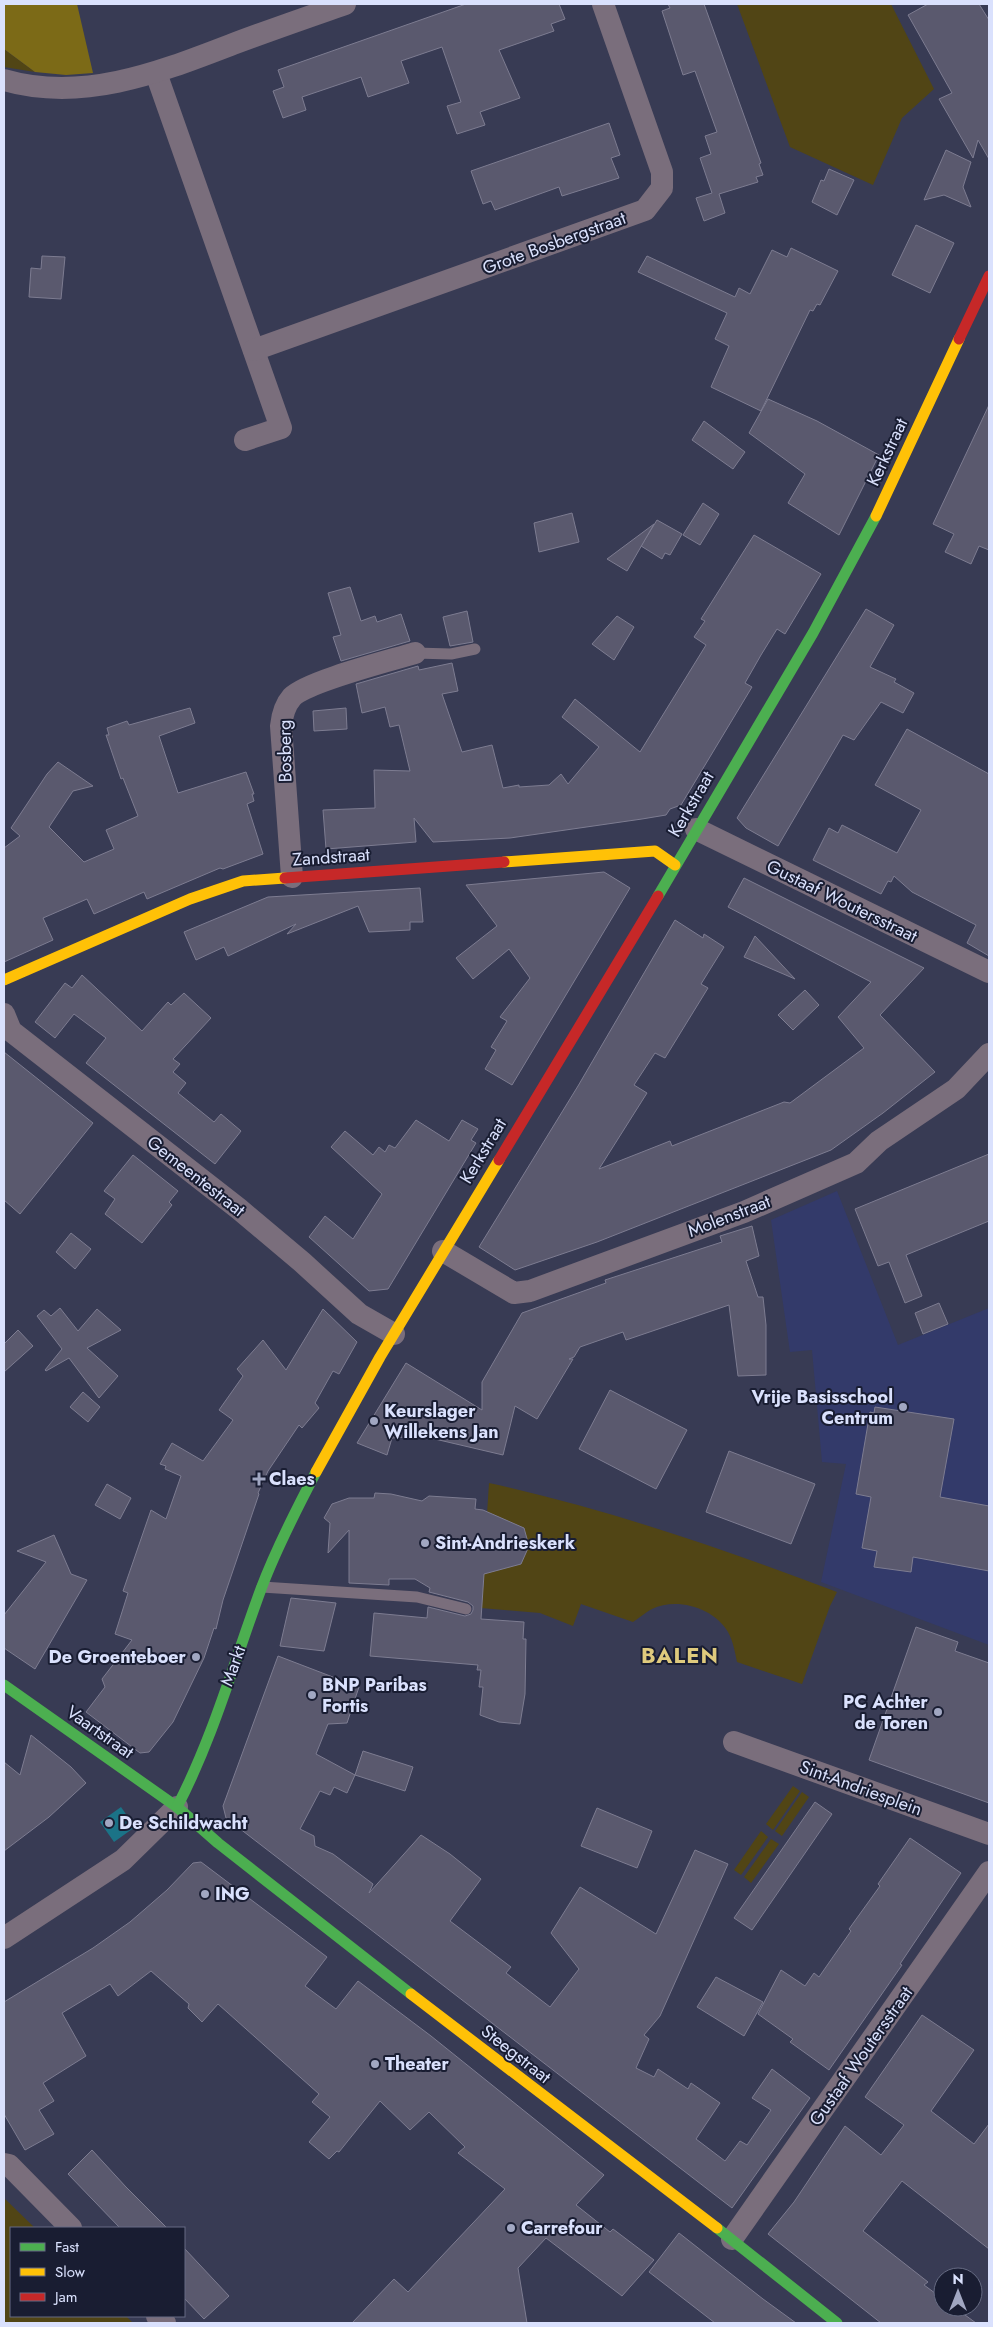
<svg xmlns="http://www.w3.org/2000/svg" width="993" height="2327" viewBox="0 0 993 2327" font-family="Jost,sans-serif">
  <rect width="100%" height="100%" fill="#383b54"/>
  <path fill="#333a6a" d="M837 1191 898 1345 989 1308V1645L821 1582 846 1464 822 1462 812 1350 790 1352 771 1220Z"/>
  <g fill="#514515">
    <path d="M737 4H891L934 89 902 118 873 185 790 147Z"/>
    <path d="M4 49 35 72 4 67Z"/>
    <path d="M489 1483C608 1509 723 1549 837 1592L830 1606 802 1684 737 1662C735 1652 733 1641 728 1632 714 1608 677 1597 652 1609 646 1612 639 1618 633 1622L581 1604 573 1626 540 1613 481 1608Z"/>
    <path d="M793 1786 800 1791 773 1830 766 1824Z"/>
    <path d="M802 1792 809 1797 782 1836 775 1831Z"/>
    <path d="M761 1831 768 1837 741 1875 734 1870Z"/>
    <path d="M771 1839 779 1844 751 1883 744 1877Z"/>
    <path d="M4 2198 35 2228H11V2316H126L133 2323H4Z"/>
  </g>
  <path fill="#7c6a17" d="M4 4H77L93 73 66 75 35 72 4 49Z"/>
  <path fill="#1b7387" d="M121 1807 135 1827 114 1842 100 1822Z"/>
  <g fill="#5a596e" stroke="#7d7c91">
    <path d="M466 4H559L565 19 551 24 554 31 499 50 520 98 480 112 485 125 457 134 447 106 461 102 442 47 401 61 409 83 368 97 361 77 302 97 306 110 283 118 273 91 284 87 278 70Z"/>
    <path d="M668 4H704L761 163 759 164 763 175 756 177 758 182 719 194 725 213 704 221 696 198 712 193 700 158 711 154 705 136 717 132 695 71 683 75 662 11 670 8Z"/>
    <path d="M928 4H979L989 20V159L978 140 973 158 939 99 952 93 908 15Z"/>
    <path d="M609 123 620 155 611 158 619 178 562 196 559 187 495 210 491 201 483 204 471 171Z"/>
    <path d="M946 150 971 162 963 187 971 207 944 195 924 200Z"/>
    <path d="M829 169 854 180 837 215 812 202 821 180 824 181Z"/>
    <path d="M916 225 954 243 930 293 892 275Z"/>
    <path d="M791 248 838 271 820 305 817 304 813 311 810 310 761 411 711 387 729 346 715 339 727 313 638 272 647 256 735 297 739 288 750 294 772 250 787 257Z"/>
    <path d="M42 256 65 257 61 299 29 297 31 268 41 269Z"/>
    <path d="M768 399 817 421 879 455 839 535 788 503 805 474 749 433Z"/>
    <path d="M989 405V550L979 546 971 564 945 552 954 534 933 524Z"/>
    <path d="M704 421 745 452 733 469 692 440Z"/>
    <path d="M703 503 719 514 700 545 683 535Z"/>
    <path d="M572 513 579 542 539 552 534 523Z"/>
    <path d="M657 520 682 534 670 555 665 553 662 559 641 546Z"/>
    <path d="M654 524 627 571 607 559Z"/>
    <path d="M754 535 821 574 785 634 777 629 761 655 745 683 752 687 681 805 670 809 666 815 642 819 510 838 433 842 414 818 416 842 326 849 323 810 375 808 374 770 410 771 399 725 390 727 385 707 362 713 356 684 418 666 419 670 452 663 458 691 442 694 462 752 492 745 503 788 519 785V787L549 785 561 774 568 784 599 747 562 717 575 699 640 752 706 645 694 637 705 621 701 619Z"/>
    <path d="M350 587 361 621 375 616 377 622 401 614 410 641 341 661 333 637 341 635 328 593Z"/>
    <path d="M866 609 894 625 870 667 896 679 894 682 914 693 903 713 881 702 854 740 843 735 778 846 746 828 737 818Z"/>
    <path d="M467 611 473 642 450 646 443 617Z"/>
    <path d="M617 616 634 627 614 660 592 644Z"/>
    <path d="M190 708 195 723 159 736 178 793 246 772 254 794H252L254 801 247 804 263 854 223 869 220 868 147 899 144 892 94 914 87 899 43 918 53 940 4 962V848L20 836 11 828 47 774 58 762 93 786 73 791 49 827 84 862 114 849 106 830 138 816 123 778 121 779 106 735H109L107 728 127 721 129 725Z"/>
    <path d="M346 708 347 729 314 731 313 711Z"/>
    <path d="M907 729 989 774V956L967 943 976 925 912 892 894 876 891 882 888 881 881 894 813 860 829 828 838 833 842 825 897 853 921 810 875 785Z"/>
    <path d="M604 872 630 888 512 1085 485 1069 496 1050 491 1047 507 1021 500 1017 530 978 509 949 473 979 456 958 497 926 466 885Z"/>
    <path d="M744 878 924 968 880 1015 935 1072 883 1113 831 1150 597 1242 515 1270 479 1247 578 1086 675 920 703 938 704 934 724 947 701 984 708 988 665 1058 655 1053 634 1085 647 1093 599 1169 670 1141 672 1146 784 1102 790 1103 864 1048 838 1017 871 982 728 907Z"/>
    <path d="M420 888 423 922H410V930L369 932 358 906 287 934 296 924 228 956 224 947 196 960 184 932 268 897Z"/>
    <path d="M755 936 795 979 744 957Z"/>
    <path d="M82 975 142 1031 168 1002 171 1005 184 993 211 1018 173 1059 180 1064 173 1072 186 1083 178 1093 214 1122 221 1114 241 1131 215 1164 86 1063 106 1038 74 1014 55 1038 35 1022 65 983 72 988Z"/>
    <path d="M805 990 819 1005 793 1030 778 1015Z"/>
    <path d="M4 1052 93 1123 20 1214 4 1200Z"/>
    <path d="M416 1120 449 1141 462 1120 478 1129 471 1140 476 1143 388 1289 369 1291 309 1237 325 1216 353 1239 382 1194 331 1147 345 1131 373 1155 379 1147 385 1152 389 1145 395 1148Z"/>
    <path d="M989 1154V1221L906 1255 922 1296 905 1303 889 1262 878 1266 855 1209Z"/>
    <path d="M133 1155 178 1191 169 1202 172 1205 142 1243 105 1214 115 1199 104 1191Z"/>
    <path d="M752 1226 759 1256 746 1261 758 1297H763L766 1325V1375L738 1376 729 1305 626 1340 623 1332 580 1347 574 1357 569 1359H573L537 1419 515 1406 503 1455 422 1436 392 1438 387 1455 357 1443 406 1363 482 1410V1382L522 1313 606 1283 605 1280 722 1242 720 1236Z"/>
    <path d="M71 1233 91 1249 75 1269 56 1252Z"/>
    <path d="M939 1303 948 1324 923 1334 915 1313Z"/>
    <path d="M60 1308 78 1331 97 1309 121 1330 87 1348 118 1376 99 1398 69 1358 46 1371 45 1370 62 1349 37 1316 44 1310 51 1316Z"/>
    <path d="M323 1309 357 1342 339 1374 333 1371 315 1403 319 1408 302 1428 299 1425 268 1471 258 1493 259 1494 223 1600 216 1629 214 1628 204 1658 173 1722 149 1752 140 1753 86 1712 105 1687 102 1679 132 1640 115 1634 128 1593 123 1591 151 1510 166 1519 181 1476 165 1469 166 1466 160 1464 172 1443 203 1461 233 1420 219 1410 243 1376 237 1369 263 1340 286 1370Z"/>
    <path d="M18 1330 33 1346 4 1372V1344Z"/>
    <path d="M610 1390 687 1430 656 1489 579 1449Z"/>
    <path d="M83 1392 100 1407 88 1422 70 1407Z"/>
    <path d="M875 1407 954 1419 940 1497 989 1506V1571L913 1557 911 1572 874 1567 877 1551 862 1548 871 1497 856 1494 870 1412 874 1413Z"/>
    <path d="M729 1451 815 1484 791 1544 706 1512Z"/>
    <path d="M107 1484 131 1498 120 1519 95 1505Z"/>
    <path d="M375 1493 391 1494 422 1501 429 1496 476 1499 475 1509 483 1510 524 1528 529 1546 521 1564 484 1574 481 1619 524 1622 523 1639H526L525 1694 520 1724 499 1722 480 1715 483 1687H479L481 1670H477L478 1665 370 1656 374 1613 427 1618 428 1607 465 1616 471 1614 473 1610V1606L468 1602 429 1592 430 1588 415 1579H389V1585L349 1583V1530L328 1553 330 1523 324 1518 332 1504 349 1498H374Z"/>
    <path d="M54 1535 71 1574 87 1580 35 1669 4 1648V1615L46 1562 17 1551Z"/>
    <path d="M291 1598 336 1603 324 1651 280 1646Z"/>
    <path d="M916 1627 958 1642 955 1651 989 1663V1803L869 1760Z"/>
    <path d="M278 1656 359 1687 347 1723 328 1724 316 1754 355 1775 363 1751 413 1767 405 1791 355 1775 347 1793 334 1787 330 1795 320 1791 300 1829 314 1836 315 1846 333 1854 373 1884 369 1893 421 1835 450 1854 481 1879 450 1921 511 1967 506 1973 550 2007 579 1969 551 1933 580 1887 656 1934 695 1850 728 1864 660 2016 644 2035 649 2039 636 2068 654 2077 658 2069 688 2089 691 2083 720 2103 696 2139 725 2161 740 2141 747 2145 771 2110 752 2098 772 2069 810 2098 732 2208 226 1818 223 1806Z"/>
    <path d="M31 1735 71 1767 86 1783 49 1817 4 1851V1762L20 1775Z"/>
    <path d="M815 1802 832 1814 752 1930 734 1918Z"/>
    <path d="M597 1808 652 1831 637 1868 581 1846Z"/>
    <path d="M910 1838 961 1873 900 1964 902 1965 829 2070 790 2042 793 2039 758 2014 781 1970 805 1986 814 1973 819 1977 851 1931 849 1929 880 1886 878 1884Z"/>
    <path d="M201 1862 327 1957 305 1986 336 2009 358 1981 431 2036 604 2175 576 2205 610 2232 613 2229 654 2260 622 2296 546 2238 518 2268 527 2323H352L394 2279 408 2292 505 2189 458 2153 465 2147 429 2112 410 2130 380 2101 339 2152 337 2151 329 2159 309 2142 330 2117 312 2102 319 2094 218 2004 202 2022 188 2008 189 2004 151 1971 118 1996 110 1984 62 2013 86 2056 43 2083 54 2101 39 2110 54 2134 25 2150 4 2114V2002L93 1948 130 1922 167 1890 193 1863Z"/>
    <path d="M716 1977 763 2002 744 2036 697 2007Z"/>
    <path d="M922 2015 974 2050 931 2111 974 2144 989 2124V2249L902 2181 863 2231 928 2282 924 2285 943 2299V2307H954L976 2323H881L768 2234 794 2202 845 2126 881 2155 904 2125 865 2097Z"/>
    <path d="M92 2150 126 2187 167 2228H120L68 2174Z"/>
    <path d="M679 2233 763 2299 796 2323H715L649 2272Z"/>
    <path d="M184 2248 229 2296 204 2319 184 2298Z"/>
  </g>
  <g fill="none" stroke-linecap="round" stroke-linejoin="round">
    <g stroke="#7a6e7c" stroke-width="11">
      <path d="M415 653 451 654 475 649"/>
      <path d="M262 1587 417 1597 466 1609"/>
    </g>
    <g stroke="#7a6e7c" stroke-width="22">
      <path d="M156 73 281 428 245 440"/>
      <path d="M4 80C83 103 160 72 233 44 270 30 308 17 345 4"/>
      <path d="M254 350 645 210 662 188V172L603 4"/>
      <path d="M696 829 989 972"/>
      <path d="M292 877 281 726C282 716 285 705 292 697 308 681 389 661 415 653"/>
      <path d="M4 1014 11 1031 239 1209 302 1262 359 1314 394 1334"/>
      <path d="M443 1251 514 1293 530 1291 744 1212 856 1163 879 1141 956 1089 989 1054"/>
      <path d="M734 1742 989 1834"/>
      <path d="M4 1938 123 1860 177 1807"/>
      <path d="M4 2164 9 2165 71 2228"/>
      <path d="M732 2239 989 1872"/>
      <path d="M157 2316 165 2323"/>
    </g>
    <g stroke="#4caf50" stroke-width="11">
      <path d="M658 896 813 633 876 516"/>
      <path d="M4 1685 177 1807 218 1843 411 1994"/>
      <path d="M177 1807C213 1738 234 1662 261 1589 276 1549 296 1510 316 1472"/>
      <path d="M717 2228 837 2323"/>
    </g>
    <g stroke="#ffc107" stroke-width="11">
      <path d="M876 516 959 339"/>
      <path d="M504 862 655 851 675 865"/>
      <path d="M4 980 190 899 243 881 285 878"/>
      <path d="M316 1472 380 1357 499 1160"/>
      <path d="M411 1994 717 2228"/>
    </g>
    <g stroke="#c62828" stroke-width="11">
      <path d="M959 339 989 276"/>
      <path d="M285 878 504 862"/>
      <path d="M499 1160 658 896"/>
    </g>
  </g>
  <g fill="#a1a7c2" stroke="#191d32" stroke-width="2">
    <circle cx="903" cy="1407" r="5"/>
    <circle cx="374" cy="1421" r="5"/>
    <path d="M256.5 1471.5h5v5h5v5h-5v5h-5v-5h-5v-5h5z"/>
    <circle cx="425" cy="1543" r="5"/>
    <circle cx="196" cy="1657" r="5"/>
    <circle cx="312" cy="1695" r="5"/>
    <circle cx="938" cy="1712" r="5"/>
    <circle cx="109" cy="1823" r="5"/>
    <circle cx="205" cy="1894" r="5"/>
    <circle cx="375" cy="2064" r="5"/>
    <circle cx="511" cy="2228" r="5"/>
  </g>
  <g text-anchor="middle" stroke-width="4" stroke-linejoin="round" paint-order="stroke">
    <g font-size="18" fill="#dae1fd" stroke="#191d32">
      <text transform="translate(554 243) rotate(-20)" y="6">Grote Bosbergstraat</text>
      <text transform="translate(887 452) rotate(-65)" y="6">Kerkstraat</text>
      <text transform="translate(285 751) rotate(-91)" y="6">Bosberg</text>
      <text transform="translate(691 804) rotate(-60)" y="6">Kerkstraat</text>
      <text transform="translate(331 857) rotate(-4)" y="6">Zandstraat</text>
      <text transform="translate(842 901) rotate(26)" y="6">Gustaaf Woutersstraat</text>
      <text transform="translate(483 1151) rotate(-59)" y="6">Kerkstraat</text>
      <text transform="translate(196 1176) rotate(38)" y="6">Gemeentestraat</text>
      <text transform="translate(729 1216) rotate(-21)" y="6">Molenstraat</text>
      <text transform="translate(233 1666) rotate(-70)" y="6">Markt</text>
      <text transform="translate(100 1732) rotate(35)" y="6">Vaartstraat</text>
      <text transform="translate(861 1788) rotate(20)" y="6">Sint-Andriesplein</text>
      <text transform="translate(516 2054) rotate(38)" y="6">Steegstraat</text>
      <text transform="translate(861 2056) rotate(-55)" y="6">Gustaaf Woutersstraat</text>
    </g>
    <g font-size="18" font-weight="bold" fill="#dae1fd" stroke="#191d32" text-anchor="start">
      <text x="893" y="1403" text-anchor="end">Vrije Basisschool<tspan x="893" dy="21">Centrum</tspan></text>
      <text x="384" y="1417">Keurslager<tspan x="384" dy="21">Willekens Jan</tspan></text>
      <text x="269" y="1485">Claes</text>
      <text x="435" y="1549">Sint-Andrieskerk</text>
      <text x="186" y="1663" text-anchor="end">De Groenteboer</text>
      <text x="322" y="1691">BNP Paribas<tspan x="322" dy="21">Fortis</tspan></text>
      <text x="928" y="1708" text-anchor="end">PC Achter<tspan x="928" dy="21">de Toren</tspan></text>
      <text x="119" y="1829">De Schildwacht</text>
      <text x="215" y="1900">ING</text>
      <text x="385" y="2070">Theater</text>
      <text x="521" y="2234">Carrefour</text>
    </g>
    <g font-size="22" font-weight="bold" letter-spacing="1" fill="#dfca7d" stroke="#191d32">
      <text x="680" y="1663">BALEN</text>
    </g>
  </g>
  <rect width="993" height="2327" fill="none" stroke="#dae1fd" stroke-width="10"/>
  <rect x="10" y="2227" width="175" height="90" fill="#191d32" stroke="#666b83"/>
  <rect x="20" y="2243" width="25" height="8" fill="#4caf50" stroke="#666b83"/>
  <text x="55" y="2252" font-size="15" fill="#dae1fd">Fast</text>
  <rect x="20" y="2268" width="25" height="8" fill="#ffc107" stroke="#666b83"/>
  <text x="55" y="2277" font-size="15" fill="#dae1fd">Slow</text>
  <rect x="20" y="2293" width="25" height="8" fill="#c62828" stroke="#666b83"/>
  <text x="55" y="2302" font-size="15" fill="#dae1fd">Jam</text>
  <g transform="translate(958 2292)"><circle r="24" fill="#191d32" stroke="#666b83"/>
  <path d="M0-4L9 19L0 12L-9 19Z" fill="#a1a7c2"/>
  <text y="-8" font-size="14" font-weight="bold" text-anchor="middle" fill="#dae1fd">N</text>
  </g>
</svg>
